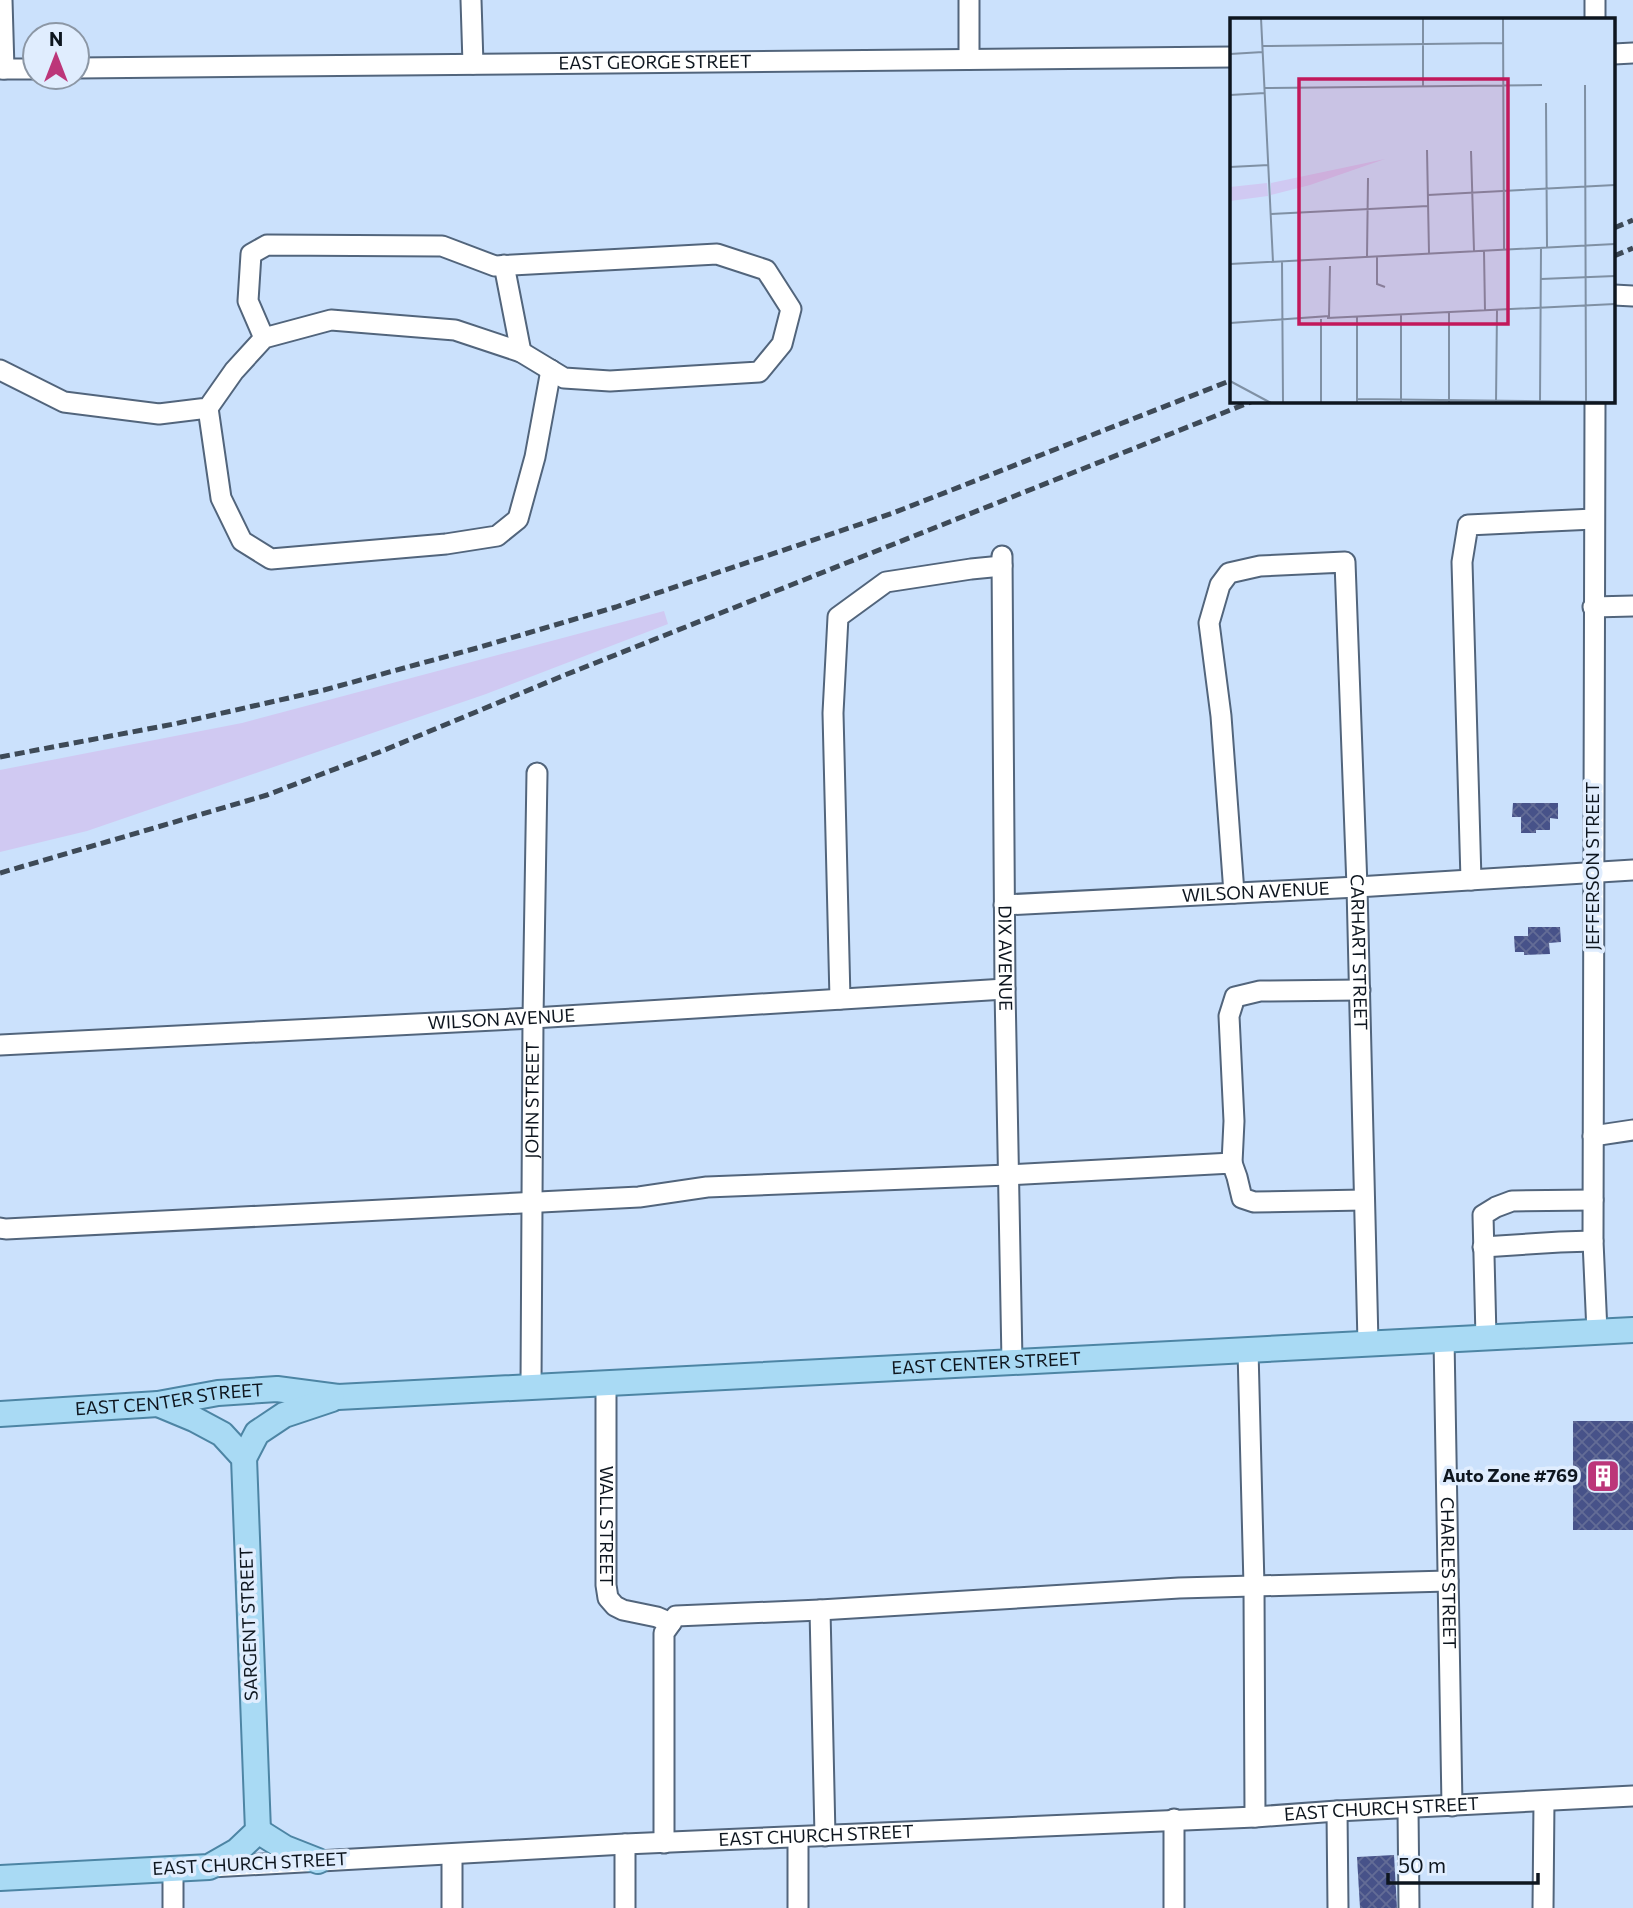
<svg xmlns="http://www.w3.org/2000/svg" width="1633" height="1908" viewBox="0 0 1633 1908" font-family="Commissioner,sans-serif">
  <defs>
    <pattern id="building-cross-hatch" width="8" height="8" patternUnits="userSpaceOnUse" patternTransform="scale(1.75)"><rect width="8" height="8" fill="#475289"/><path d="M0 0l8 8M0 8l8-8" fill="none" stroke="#636c96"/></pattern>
  </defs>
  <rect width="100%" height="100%" fill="#cbe1fc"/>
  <path fill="#d0c9f2" d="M664 611 668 624 486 694 87 831 0 852V770L242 723Z"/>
  <g fill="url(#building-cross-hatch)">
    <path d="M1513 803H1558V819L1550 818V830H1536V833H1521V817H1512Z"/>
    <path d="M1528 927H1560L1561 942 1549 943 1550 954 1524 955V952H1515L1514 936H1528Z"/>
    <rect x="1573" y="1421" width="60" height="109"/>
    <path d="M1394 1855 1397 1908H1360L1357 1857Z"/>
  </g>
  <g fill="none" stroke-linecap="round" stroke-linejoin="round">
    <g stroke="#52657c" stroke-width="23">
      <g id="minor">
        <path d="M2 0 4 69"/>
        <path d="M471 0 473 64"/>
        <path d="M1595 0V19"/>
        <path d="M1614 54 1633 53"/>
        <path d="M969 59V0"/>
        <path id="s1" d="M77 68 1232 57"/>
        <path d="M0 69H35"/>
        <path d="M504 265 521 352"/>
        <path d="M1614 295 1633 296"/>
        <path d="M0 370 64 402 159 414 208 408 234 371 264 338 331 320 455 330 521 352 564 378 610 381 759 372 782 344 791 309 766 270 717 254 495 266 442 246 267 245 251 254 248 301 264 338"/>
        <path d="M1595 401 1593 1241 1597 1332"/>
        <path d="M208 408 221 498 242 541 271 559 446 544 497 536 518 519 535 457 551 370"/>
        <path id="s2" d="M1002 556 1005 989 1012 1361"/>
        <path d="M1593 607 1633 606"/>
        <path d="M1471 880 1462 562 1468 525 1594 519"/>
        <path id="s3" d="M1234 893 1221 716 1209 623 1220 585 1229 573 1260 566 1345 562 1357 887 1368 1343"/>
        <path id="s4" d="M1004 905 1357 887 1633 870"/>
        <path d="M840 999 833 713 838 617 886 582 971 569 1002 566"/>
        <path id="s5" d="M0 1045 533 1018 1005 989"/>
        <path d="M1593 1136 1633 1130"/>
        <path d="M1232 1163 1234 1121 1229 1016 1235 997 1260 991 1360 990"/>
        <path d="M0 1228 6 1229 639 1197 707 1187 1008 1175 1232 1163 1237 1177 1242 1198 1254 1202 1364 1200"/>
        <path d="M1483 1247 1560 1242 1593 1241"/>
        <path d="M1486 1337 1483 1215 1496 1207 1512 1201 1593 1200"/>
        <path id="s6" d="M1444 1339 1452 1806"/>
        <path d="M1248 1350 1254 1586 1255 1817"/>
        <path id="s7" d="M606 1384V1585L608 1598 615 1606 623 1610 657 1617 671 1623"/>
        <path id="s8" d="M531 1387 533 1018 537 773"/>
        <path d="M820 1610 825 1836"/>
        <path d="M1408 1808 1409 1908"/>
        <path d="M1337 1811 1338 1908"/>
        <path d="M1174 1819V1908"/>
        <path d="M798 1838V1908"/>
        <path d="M664 1843V1633L676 1616 820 1610 1179 1588 1448 1581"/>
        <path d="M625 1844V1908"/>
        <path d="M452 1855V1908"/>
        <path id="s9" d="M211 1867 625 1844 1255 1817 1337 1811 1633 1796"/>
        <path d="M173 1868V1908"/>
        <path d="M1543 1908 1544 1801"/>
      </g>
    </g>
    <g stroke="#4d85a4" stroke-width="28">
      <g id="major">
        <path id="s10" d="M0 1414 158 1404 218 1393 277 1389 338 1397 1633 1330"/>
        <path d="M244 1458 257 1433 284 1415 332 1399"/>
        <path d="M258 1831 285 1848 318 1861"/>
        <path d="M0 1878 209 1867 237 1851 258 1831 244 1458 222 1434 194 1419 158 1404"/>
      </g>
    </g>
    <use href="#minor" stroke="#fff" stroke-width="19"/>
    <use href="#major" stroke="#a9daf4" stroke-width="24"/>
    <g stroke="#3e4a57" stroke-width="5" stroke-dasharray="10 5" stroke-linecap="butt">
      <path d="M1614 228 1633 220"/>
      <path d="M1614 256 1633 248"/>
      <path d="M0 757 174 724 324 690 477 648 616 607 893 513 1232 380"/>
      <path d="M0 873 267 795 382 751 560 677 1253 401"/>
    </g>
  </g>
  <defs>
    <g id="building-square" transform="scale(1.75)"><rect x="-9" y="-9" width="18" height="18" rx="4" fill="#bc3679" stroke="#e0edfe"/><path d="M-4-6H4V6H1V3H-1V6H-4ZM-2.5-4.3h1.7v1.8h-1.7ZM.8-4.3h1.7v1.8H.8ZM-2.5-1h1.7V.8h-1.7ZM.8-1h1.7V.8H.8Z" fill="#fff"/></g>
  </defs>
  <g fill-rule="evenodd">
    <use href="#building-square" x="1603" y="1476"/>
  </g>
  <g text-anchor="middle" stroke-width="7" stroke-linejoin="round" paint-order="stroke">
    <g font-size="18" fill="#0e161f" stroke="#e0edfe">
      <text dy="6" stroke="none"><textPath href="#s1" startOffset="578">EAST GEORGE STREET</textPath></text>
      <text transform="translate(1593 866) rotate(-90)" y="6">JEFFERSON STREET</text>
      <text dy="6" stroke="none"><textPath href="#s4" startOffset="252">WILSON AVENUE</textPath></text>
      <text dy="6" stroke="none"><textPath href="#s3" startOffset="833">CARHART STREET</textPath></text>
      <text dy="6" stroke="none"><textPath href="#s2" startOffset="402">DIX AVENUE</textPath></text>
      <text dy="6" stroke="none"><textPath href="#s5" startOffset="502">WILSON AVENUE</textPath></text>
      <text dy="6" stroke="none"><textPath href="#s8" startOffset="287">JOHN STREET</textPath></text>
      <text dy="6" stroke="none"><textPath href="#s10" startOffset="989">EAST CENTER STREET</textPath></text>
      <text dy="6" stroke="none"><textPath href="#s10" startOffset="170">EAST CENTER STREET</textPath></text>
      <text dy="6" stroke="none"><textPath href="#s7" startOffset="142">WALL STREET</textPath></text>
      <text dy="6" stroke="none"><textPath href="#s6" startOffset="234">CHARLES STREET</textPath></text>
      <text transform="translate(249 1624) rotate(-92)" y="6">SARGENT STREET</text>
      <text dy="6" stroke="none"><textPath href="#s9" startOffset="1172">EAST CHURCH STREET</textPath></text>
      <text dy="6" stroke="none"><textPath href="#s9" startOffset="606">EAST CHURCH STREET</textPath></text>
      <text transform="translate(250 1864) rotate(-3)" y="6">EAST CHURCH STREET</text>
    </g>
    <g font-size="18" font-weight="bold" fill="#0e161f" stroke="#e0edfe" text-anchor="end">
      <text x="1578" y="1482">Auto Zone #769</text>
    </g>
  </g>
  <g transform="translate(1230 18)">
    <rect width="385" height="385" fill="#cbe1fc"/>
    <path d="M155 141 80 167 41 177V165ZM37 165 38 178 0 183V169Z" fill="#d0c9f2"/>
    <path fill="none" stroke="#7f90a4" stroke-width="2" d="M31 0 43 244M193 0V68M273 0 274 232M33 28 273 25M0 36 33 34M355 67 356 385M35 70 312 67M0 77 35 75M316 85 317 229M197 132 199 235M241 133 244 233M0 149 39 147M198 177 385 167M41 196 198 188M254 233 255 293M147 238V266L155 269M137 239 138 160M52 243 53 385M0 246 385 226M311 261 385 258M219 294V385M171 297V385M127 299V385M97 300 385 286M91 301V385M0 305 99 298 100 248M0 363 41 385M127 381 385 384M266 385 267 292M310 385 311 229"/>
    <path fill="#c2185b" fill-opacity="0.15" stroke="#c2185b" stroke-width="3.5" d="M69 61H278V306H69Z"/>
    <rect width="385" height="385" fill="none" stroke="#0e161f" stroke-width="3.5"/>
  </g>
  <g transform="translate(56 56)"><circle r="33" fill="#e0edfe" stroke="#8c97a5" stroke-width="2"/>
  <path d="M0-5L12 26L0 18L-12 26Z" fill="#bc3679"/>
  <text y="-10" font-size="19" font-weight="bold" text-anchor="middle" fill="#0e161f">N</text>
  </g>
  <path d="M1388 1873v10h150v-10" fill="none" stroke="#0e161f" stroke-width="3.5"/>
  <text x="1398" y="1873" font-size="21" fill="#0e161f" stroke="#e0edfe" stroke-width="5" paint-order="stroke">50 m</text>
</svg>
